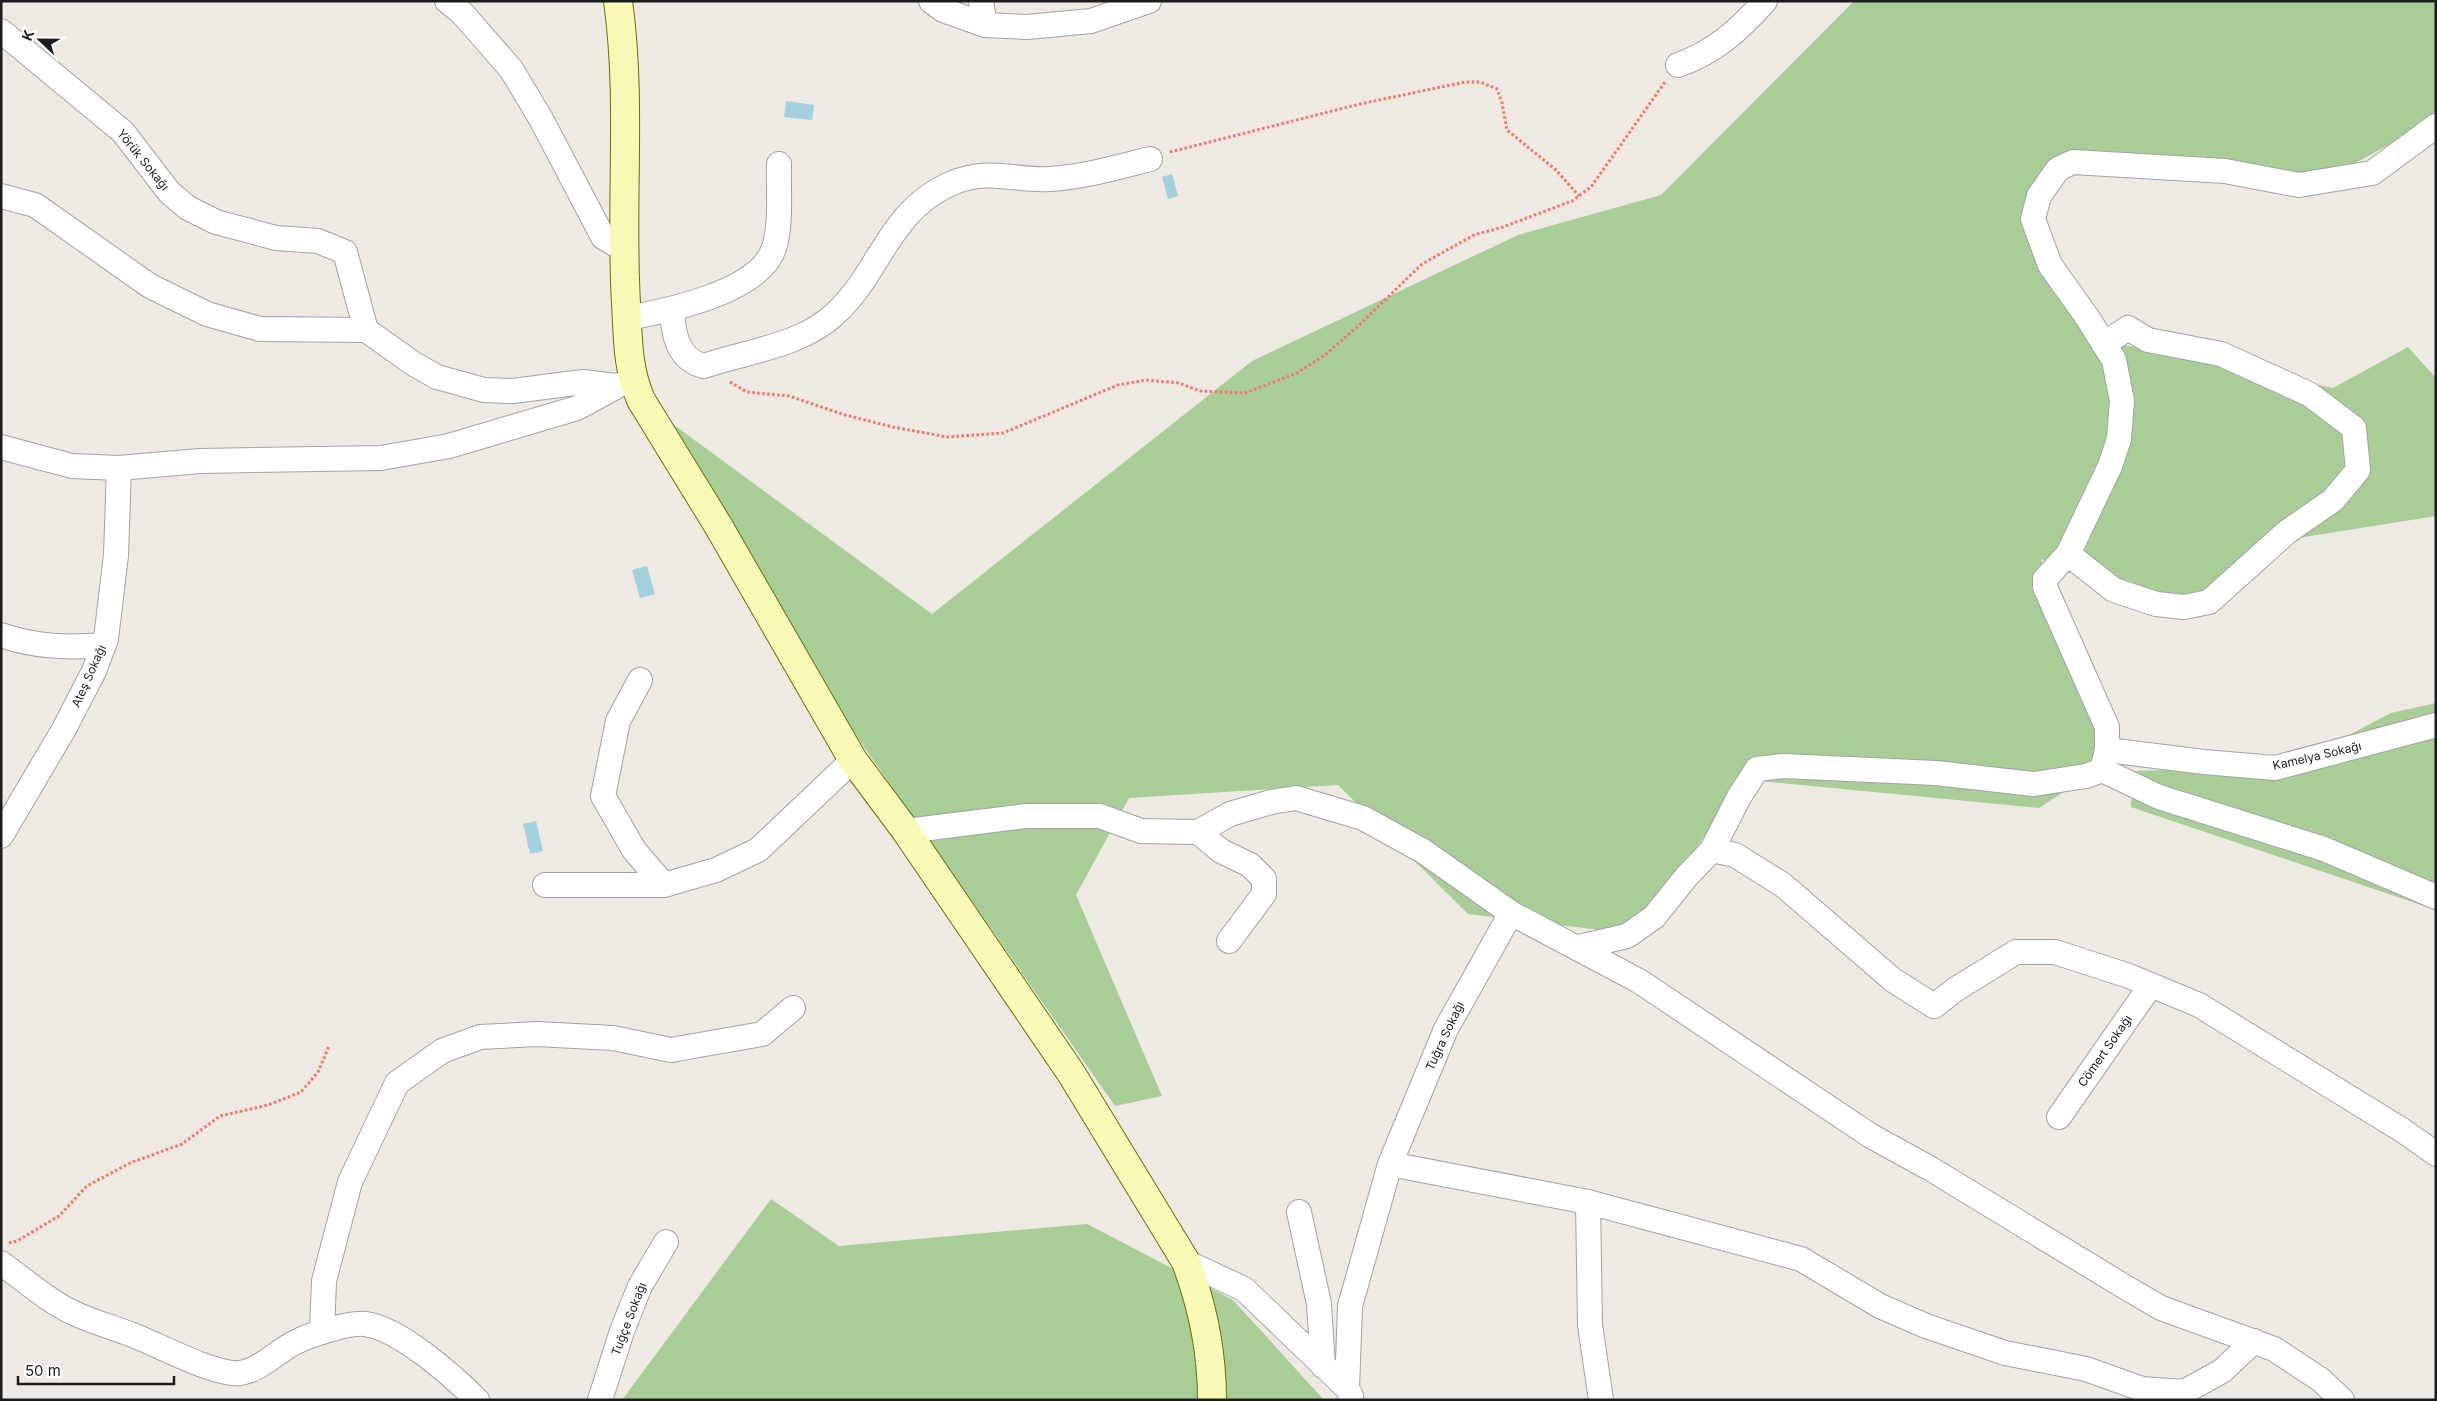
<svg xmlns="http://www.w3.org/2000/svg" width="2437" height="1401" viewBox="0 0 2437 1401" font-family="Inter,sans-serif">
  <rect width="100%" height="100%" fill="#eee9e2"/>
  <g fill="#a8cd97">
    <path d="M1854 1H2436V119L2324 180 2055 175 2042 243 2085 337 2333 388 2408 347 2436 378V516L2298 538 2164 617 2041 559 2108 763 2039 808 1740 779 1642 935 1468 914 1338 785 1129 798 1076 895 1162 1096 1115 1106 643 431 659 414 932 614 1252 361 1518 235 1661 195Z"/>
    <path d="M2436 703V910L2131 807 2133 771 2288 767 2391 713Z"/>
    <path d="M771 1199 839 1246 1087 1224 1233 1300 1324 1400H622Z"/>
  </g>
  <g fill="#a2d0dc">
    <path d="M786 101 814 105 812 120 784 117Z"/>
    <path d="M1172 174 1178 196 1168 199 1162 177Z"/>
    <path d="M647 566 655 594 640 598 632 570Z"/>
    <path d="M536 821 543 851 530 854 523 824Z"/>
  </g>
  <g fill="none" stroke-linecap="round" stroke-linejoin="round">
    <g stroke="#a3a3a3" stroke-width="26">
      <g id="street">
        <path d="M447 1 462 13 511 69 541 119 603 237 623 249"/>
        <path d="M931 1 943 10 985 25 1027 27 1091 21 1149 1"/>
        <path d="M981 1 985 25"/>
        <path d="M1 31 123 132 169 192 188 208 216 222 276 238 318 241 345 252 366 330"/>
        <path d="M1678 65C1715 52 1739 30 1765 1"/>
        <path d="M1 196 35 205 150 286 207 314 260 329 366 330 414 364 437 377 484 390 513 391 583 382 616 386"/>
        <path d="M672 310C673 334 678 360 704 366 747 351 802 346 836 313 881 271 888 212 950 184 988 167 1012 181 1050 179 1084 177 1118 167 1150 159"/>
        <path d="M627 318C667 311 760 292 774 248 782 222 778 191 779 164"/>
        <path d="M1 447 72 466 119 468 200 461 381 458 449 446 577 408 619 385"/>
        <path d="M2068 554 2114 590 2156 604 2184 607 2209 602 2287 532 2333 500 2358 470 2354 428 2309 394 2221 354 2148 340 2128 328 2104 344"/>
        <path d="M1 635C35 647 68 648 104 645"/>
        <path d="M640 680 618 721 603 796 634 850 664 885"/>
        <path d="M2107 750 2204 762 2275 768 2436 725"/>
        <path d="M2102 770 2107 750V727L2045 587V579L2068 554 2110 466 2119 439 2122 401 2114 360 2087 317 2050 265 2033 219 2039 196 2058 169 2073 162 2225 171 2299 185 2372 173 2436 126"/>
        <path d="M906 831 1026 816H1100L1141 831 1198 832 1230 814 1271 802 1296 798 1363 818 1423 851 1511 913 1639 981 1871 1136 1931 1169 2125 1287 2161 1308 2274 1349 2321 1380 2342 1400"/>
        <path d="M1198 832 1221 851 1250 865 1264 879V894L1229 941"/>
        <path d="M1 836 64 729 94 671 106 639 116 555 119 468"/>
        <path d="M1712 850 1735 855 1783 885 1893 980 1934 1006 1956 989 2016 952H2055L2129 976 2199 1005 2402 1130 2436 1154"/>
        <path d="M545 885H664L716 870 758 850 853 760"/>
        <path d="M1579 947 1627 936 1654 917 1687 876 1712 850 1739 797 1757 769 1783 766 1936 773 2034 784 2086 776 2102 770 2159 797 2324 849 2436 897"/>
        <path d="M2059 1117 2151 985"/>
        <path d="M1390 1164 1588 1202"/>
        <path d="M1299 1212 1319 1304 1323 1366"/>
        <path d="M1186 1262 1244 1289 1347 1388 1351 1396"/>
        <path d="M1 1263C23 1279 52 1304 76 1314 93 1322 112 1327 130 1334 155 1343 215 1376 240 1373 261 1370 277 1351 296 1342 309 1335 350 1322 365 1324 399 1328 453 1376 477 1400"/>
        <path d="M322 1332 324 1281 350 1182 397 1083 442 1051 480 1037 537 1034 613 1038 671 1050 762 1034 793 1008"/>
        <path d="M1347 1388 1350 1306 1390 1164 1446 1029 1511 913"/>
        <path d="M600 1400 622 1331 640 1286 666 1242"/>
        <path d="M1601 1400 1590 1325 1588 1202 1801 1259 1880 1306 1926 1326 2005 1353 2086 1369 2142 1389 2184 1392 2222 1371 2254 1341"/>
      </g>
    </g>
    <g stroke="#697205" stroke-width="30">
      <path id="secondary" d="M618 1C632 101 620 202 626 303 628 337 627 368 641 400L719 527 853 760 906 831 1071 1073 1186 1262C1203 1307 1212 1351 1212 1400"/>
    </g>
    <g stroke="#f97268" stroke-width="3" stroke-dasharray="2.5 2.5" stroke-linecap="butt">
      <path d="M1170 152 1360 104 1465 82H1480L1497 89 1502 103 1507 130 1556 170 1579 196"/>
      <path d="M730 382 747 392 789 396 845 415 893 427 947 437 1003 433 1118 385 1146 380 1179 383 1200 391 1245 393 1297 373 1325 355 1356 328 1422 264 1474 235 1503 227 1572 201 1591 187 1665 82"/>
      <path d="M9 1243 17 1241 59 1216 87 1186 130 1163 182 1144 220 1116 268 1105 301 1092 318 1072 329 1046"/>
    </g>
    <use href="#street" stroke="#fff" stroke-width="24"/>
    <use href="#secondary" stroke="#f8f9b5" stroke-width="28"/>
  </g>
  <g text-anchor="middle" stroke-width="5" stroke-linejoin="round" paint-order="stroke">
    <g font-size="12" fill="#1c1c1c" stroke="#fff">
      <text transform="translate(143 160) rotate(51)" y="4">Yörük Sokağı</text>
      <text transform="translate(89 676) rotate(-66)" y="4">Ateş Sokağı</text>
      <text transform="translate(2317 756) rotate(-13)" y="4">Kamelya Sokağı</text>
      <text transform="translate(1445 1036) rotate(-65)" y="4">Tuğra Sokağı</text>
      <text transform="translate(2105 1051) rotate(-55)" y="4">Cömert Sokağı</text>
      <text transform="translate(629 1319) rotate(-69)" y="4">Tuğçe Sokağı</text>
    </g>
  </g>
  <rect width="2437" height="1401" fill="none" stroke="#1c1c1c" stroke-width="5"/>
  <g transform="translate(40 40) rotate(292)" stroke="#ffffff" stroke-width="4" paint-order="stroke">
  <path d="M0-4L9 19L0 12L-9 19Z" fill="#1c1c1c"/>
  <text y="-8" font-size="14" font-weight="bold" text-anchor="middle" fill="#1c1c1c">K</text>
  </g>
  <path d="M18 1376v8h156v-8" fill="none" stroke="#1c1c1c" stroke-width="2.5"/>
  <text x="25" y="1376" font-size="15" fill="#1c1c1c" stroke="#ffffff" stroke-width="4" paint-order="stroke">50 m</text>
</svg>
